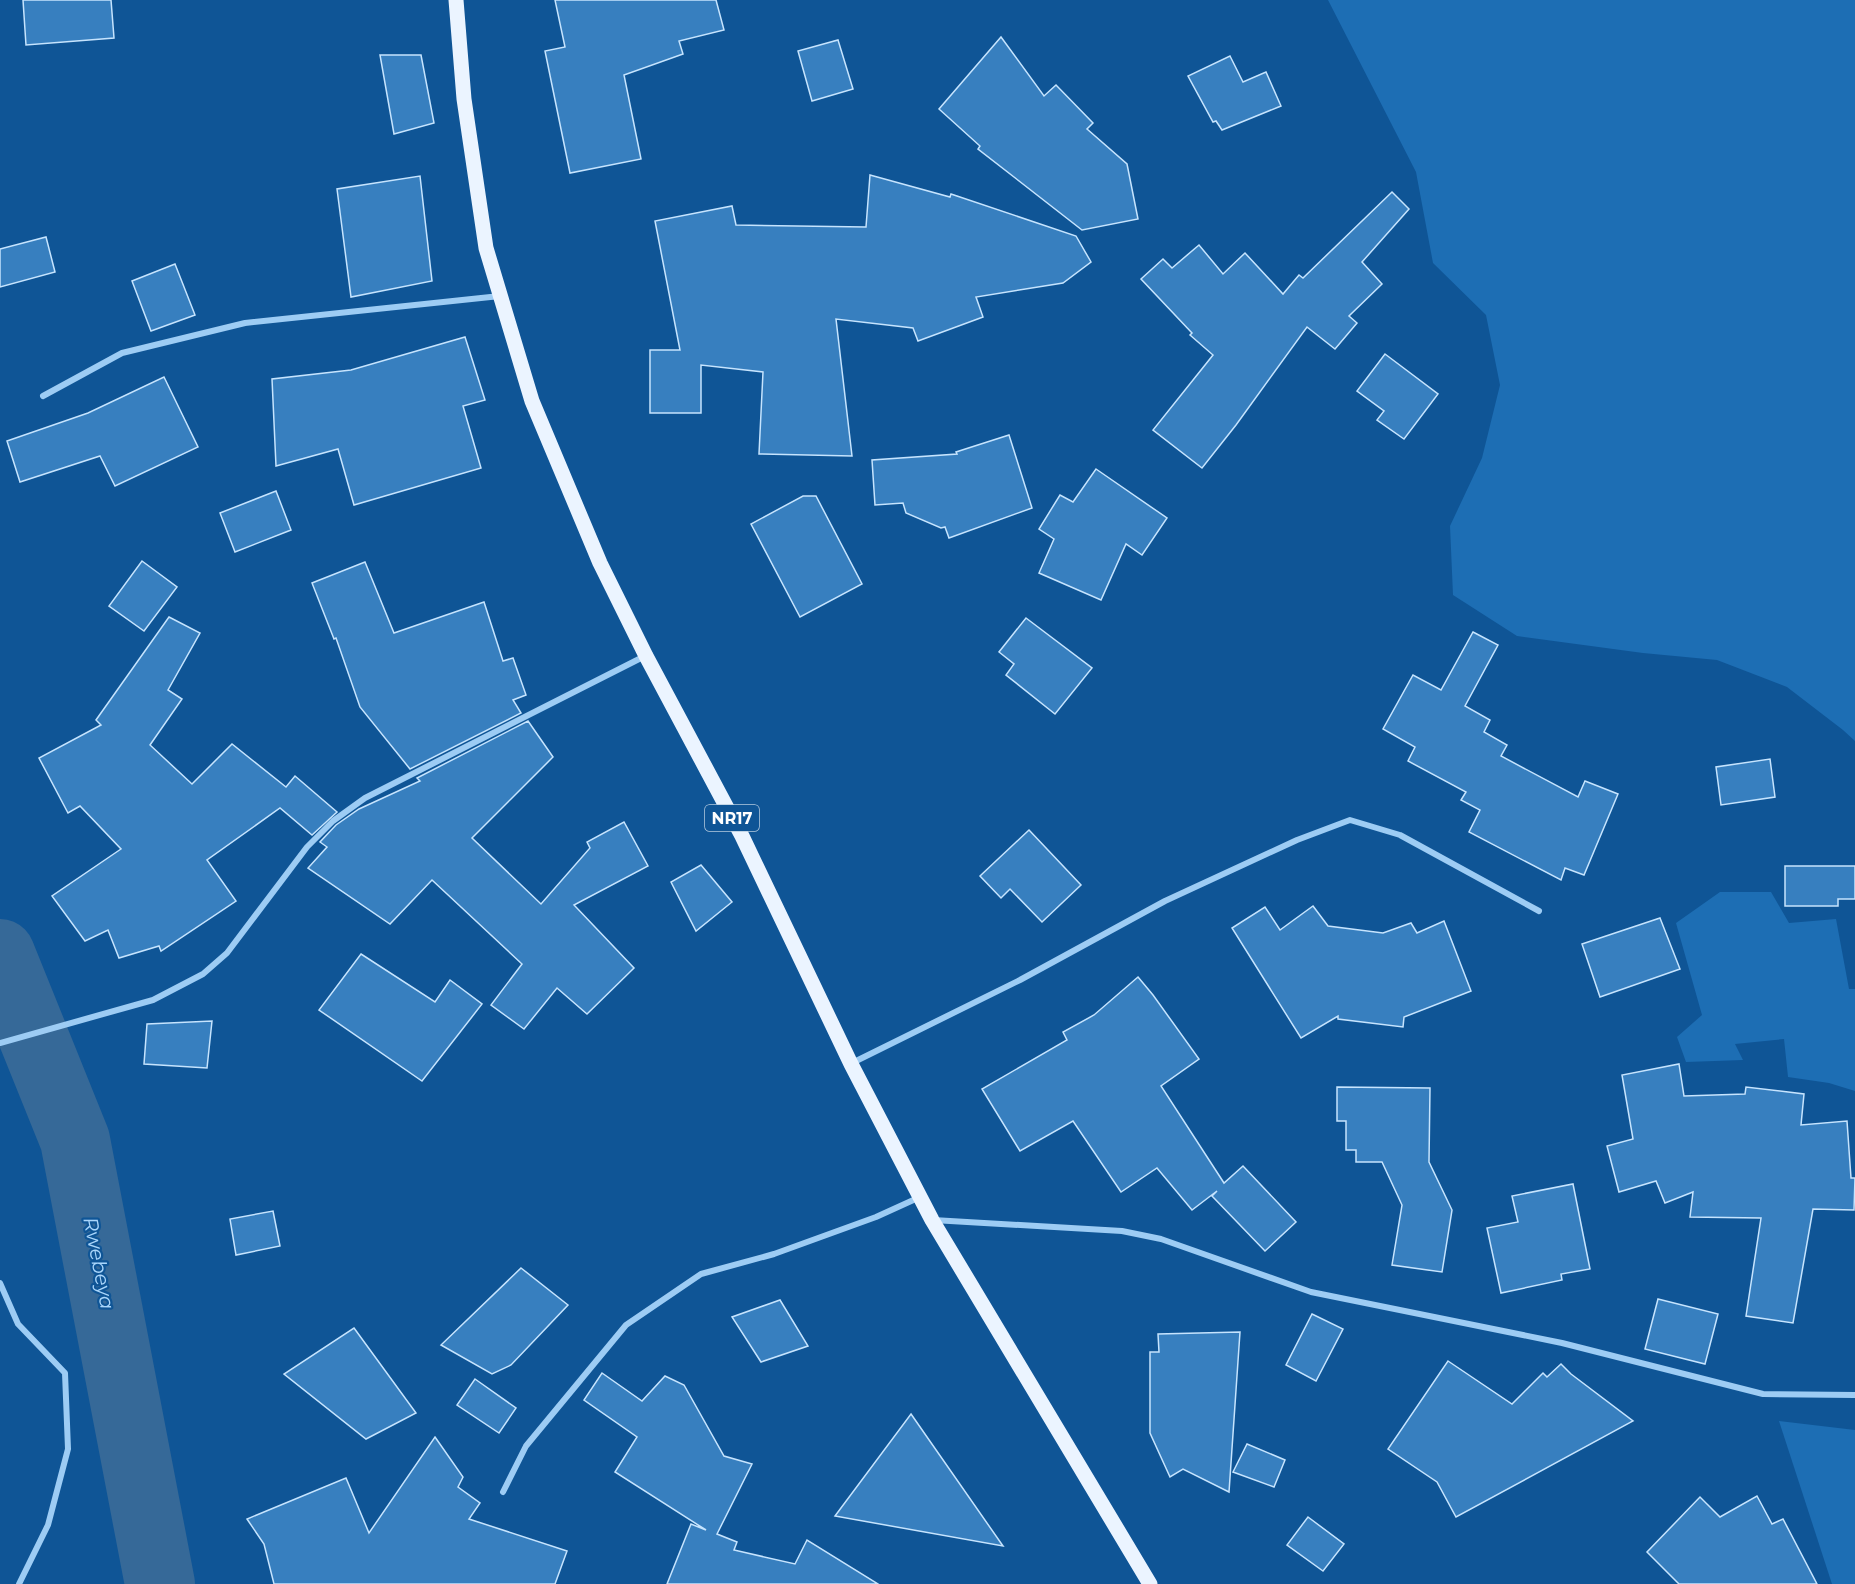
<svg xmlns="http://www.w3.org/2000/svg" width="1855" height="1584" viewBox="0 0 1855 1584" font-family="Montserrat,sans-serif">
  <rect width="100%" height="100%" fill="#0f5596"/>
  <g fill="#1d6eb4">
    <path d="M1328 0H1855V741L1843 730 1787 687 1717 660 1643 653 1517 636 1453 595 1450 526 1482 458 1500 385 1486 315 1433 263 1416 172Z"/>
    <path d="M1720 892H1771L1789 923 1836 919 1849 989H1855V1091L1829 1083 1788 1077 1784 1039 1735 1044 1743 1060 1686 1062 1677 1037 1702 1015 1676 923Z"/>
    <path d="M1779 1421 1855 1430V1584H1832Z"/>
  </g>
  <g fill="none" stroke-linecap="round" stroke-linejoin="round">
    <path stroke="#366998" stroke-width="70" d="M0 954 75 1140 160 1584"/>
  </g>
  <g fill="#377fbf" stroke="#c6e4fe" stroke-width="1.5">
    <path d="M23 0H111L114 38 26 45Z"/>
    <path d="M555 0H716L724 30 679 41 683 54 624 75 641 159 570 173 545 51 565 47Z"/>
    <path d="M1001 37 1044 96 1056 85 1093 123 1087 129 1127 164 1138 219 1082 230 978 149 980 146 939 109Z"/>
    <path d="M838 40 853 89 812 101 798 51Z"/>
    <path d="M380 55H421L434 123 394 134Z"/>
    <path d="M1230 56 1243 82 1266 72 1281 106 1222 130 1216 121 1213 122 1188 76Z"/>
    <path d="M870 175 950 197 951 194 1076 236 1091 262 1063 283 976 297 983 317 918 341 913 328 836 319 852 456 759 454 763 372 701 365V413H650V350H680L655 221 732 206 736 225 866 227Z"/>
    <path d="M420 176 432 281 351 297 337 189Z"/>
    <path d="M1392 192 1409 209 1362 262 1382 284 1349 316 1357 323 1335 349 1307 327 1236 425 1202 468 1153 430 1213 355 1190 335 1192 333 1141 279 1163 259 1172 268 1199 245 1223 274 1245 253 1283 294 1299 275 1303 278Z"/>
    <path d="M46 237 55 272 0 287V249Z"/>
    <path d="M175 264 195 315 151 331 132 281Z"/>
    <path d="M465 337 485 400 463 406 481 468 354 505 338 449 276 466 272 379 351 370Z"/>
    <path d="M1385 354 1438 394 1404 439 1377 420 1384 411 1357 391Z"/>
    <path d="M164 377 198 447 115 486 100 456 20 482 7 441 88 413Z"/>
    <path d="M1009 435 1032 508 949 538 945 527 941 528 906 513 903 503 875 505 872 460 957 454 956 452Z"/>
    <path d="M1096 469 1167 518 1142 555 1126 544 1101 600 1039 573 1054 539 1039 529 1060 495 1073 502Z"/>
    <path d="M276 491 291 530 235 552 220 513Z"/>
    <path d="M803 496H816L862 584 800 617 751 524Z"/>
    <path d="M142 561 177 587 144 631 109 606Z"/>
    <path d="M365 562 394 633 484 602 503 661 513 658 526 695 513 700 521 713 410 769 360 707 336 638 334 639 312 583Z"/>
    <path d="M169 617 200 633 168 690 182 699 150 745 192 784 232 744 286 787 295 776 337 812 312 835 280 808 207 860 236 901 161 951 159 946 119 958 108 930 85 941 52 896 121 849 80 806 68 813 39 758 101 725 96 720Z"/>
    <path d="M1026 618 1092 668 1055 714 1006 675 1014 664 999 652Z"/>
    <path d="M1473 632 1498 645 1465 706 1490 720 1484 732 1507 745 1501 756 1578 797 1585 781 1618 794 1584 875 1565 868 1561 880 1469 832 1480 810 1461 800 1466 792 1408 761 1415 747 1383 729 1413 675 1441 690Z"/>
    <path d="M528 721 553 757 472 838 541 904 590 848 587 842 624 822 648 866 574 905 634 968 587 1014 557 988 524 1029 491 1005 522 964 432 880 390 924 308 868 327 847 320 842 336 825 359 809 420 781 417 778Z"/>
    <path d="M1770 759 1775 797 1721 805 1716 767Z"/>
    <path d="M1029 830 1081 885 1042 922 1010 889 1001 898 980 876Z"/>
    <path d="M701 865 732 902 696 931 671 882Z"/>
    <path d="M1785 866H1855V899H1838V906H1785Z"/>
    <path d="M1313 906 1328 926 1383 933 1411 923 1417 933 1444 921 1471 991 1404 1017 1403 1027 1338 1019V1016L1301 1038 1232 928 1265 907 1280 930Z"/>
    <path d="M1660 918 1680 969 1600 997 1582 944Z"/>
    <path d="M361 954 435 1002 450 980 482 1004 422 1081 319 1010Z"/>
    <path d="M1138 977 1153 995 1199 1059 1161 1086 1224 1183 1243 1166 1296 1222 1265 1251 1212 1196 1217 1191 1192 1210 1157 1168 1121 1192 1073 1121 1020 1151 982 1089 1067 1040 1063 1032 1094 1015Z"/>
    <path d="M212 1021 207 1068 144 1064 147 1024Z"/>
    <path d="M1679 1064 1684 1096 1745 1094 1746 1087 1804 1094 1801 1125 1847 1121 1851 1178H1855L1854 1210 1813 1209 1793 1323 1746 1316 1761 1218 1690 1217 1693 1192 1665 1203 1656 1181 1619 1192 1607 1146 1633 1139 1622 1075Z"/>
    <path d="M1337 1087 1430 1088 1429 1162 1452 1210 1442 1272 1392 1265 1402 1205 1382 1162H1356V1150H1346V1121H1337Z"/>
    <path d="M1573 1184 1590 1269 1561 1274 1562 1280 1501 1293 1487 1228 1518 1222 1512 1196Z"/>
    <path d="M273 1211 280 1246 236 1255 230 1219Z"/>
    <path d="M521 1268 568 1305 511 1365 492 1374 441 1345Z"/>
    <path d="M1658 1299 1718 1314 1705 1364 1645 1349Z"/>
    <path d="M780 1300 808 1346 761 1362 732 1317Z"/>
    <path d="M1312 1314 1343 1329 1316 1381 1286 1365Z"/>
    <path d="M354 1328 416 1413 366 1439 284 1374Z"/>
    <path d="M1240 1332 1229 1492 1183 1469 1170 1477 1150 1433V1352H1159L1158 1334Z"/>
    <path d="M1448 1361 1512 1404 1543 1373 1547 1377 1561 1364 1571 1374 1633 1421 1456 1517 1437 1482 1388 1449Z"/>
    <path d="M602 1373 642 1401 665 1376 684 1385 724 1456 752 1464 717 1534 737 1542 734 1550 795 1564 807 1540 878 1584H667L691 1524 706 1530 615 1472 637 1437 584 1400Z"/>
    <path d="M475 1379 516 1408 499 1433 457 1405Z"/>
    <path d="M911 1414 1003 1546 835 1516Z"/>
    <path d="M435 1437 463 1477 458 1487 480 1503 469 1519 567 1551 555 1584H274L264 1544 247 1519 346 1478 369 1533Z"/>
    <path d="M1247 1444 1285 1460 1274 1487 1233 1472Z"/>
    <path d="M1757 1496 1772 1524 1783 1519 1817 1584H1679L1647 1552 1700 1497 1720 1517Z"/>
    <path d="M1308 1517 1344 1544 1323 1571 1287 1545Z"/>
  </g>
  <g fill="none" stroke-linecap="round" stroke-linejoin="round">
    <g stroke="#9dccf4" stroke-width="6">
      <path d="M43 396 122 353 245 323 500 296"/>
      <path d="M0 1043 153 1000 203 974 227 953 307 847 333 821 365 798 645 656"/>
      <path d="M852 1063 1020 980 1165 901 1297 840 1350 820 1400 835 1539 911"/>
      <path d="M933 1220 1122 1231 1161 1239 1311 1292 1562 1343 1763 1394 1855 1395"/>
      <path d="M0 1283 18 1324 65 1373 68 1449 48 1525 19 1584"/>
      <path d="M503 1492 526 1446 626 1325 701 1274 774 1254 876 1217 920 1197"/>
    </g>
    <path stroke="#ebf4ff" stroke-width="15" d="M456 0 464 99 486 248 532 401 600 563 646 656 742 836 851 1064 932 1220 1150 1584"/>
  </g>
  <g text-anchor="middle" stroke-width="4.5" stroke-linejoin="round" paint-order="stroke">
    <rect fill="#0f5596" stroke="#b7cce0" stroke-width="1.5" x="705" y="805" width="54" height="26" rx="4.5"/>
    <g font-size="16" font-weight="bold" fill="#fff">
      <text x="732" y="824">NR17</text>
    </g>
    <g font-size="20" font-style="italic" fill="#aad6fb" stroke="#0f5596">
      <text transform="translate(99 1263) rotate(79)" y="7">Rwebeya</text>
    </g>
  </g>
</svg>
